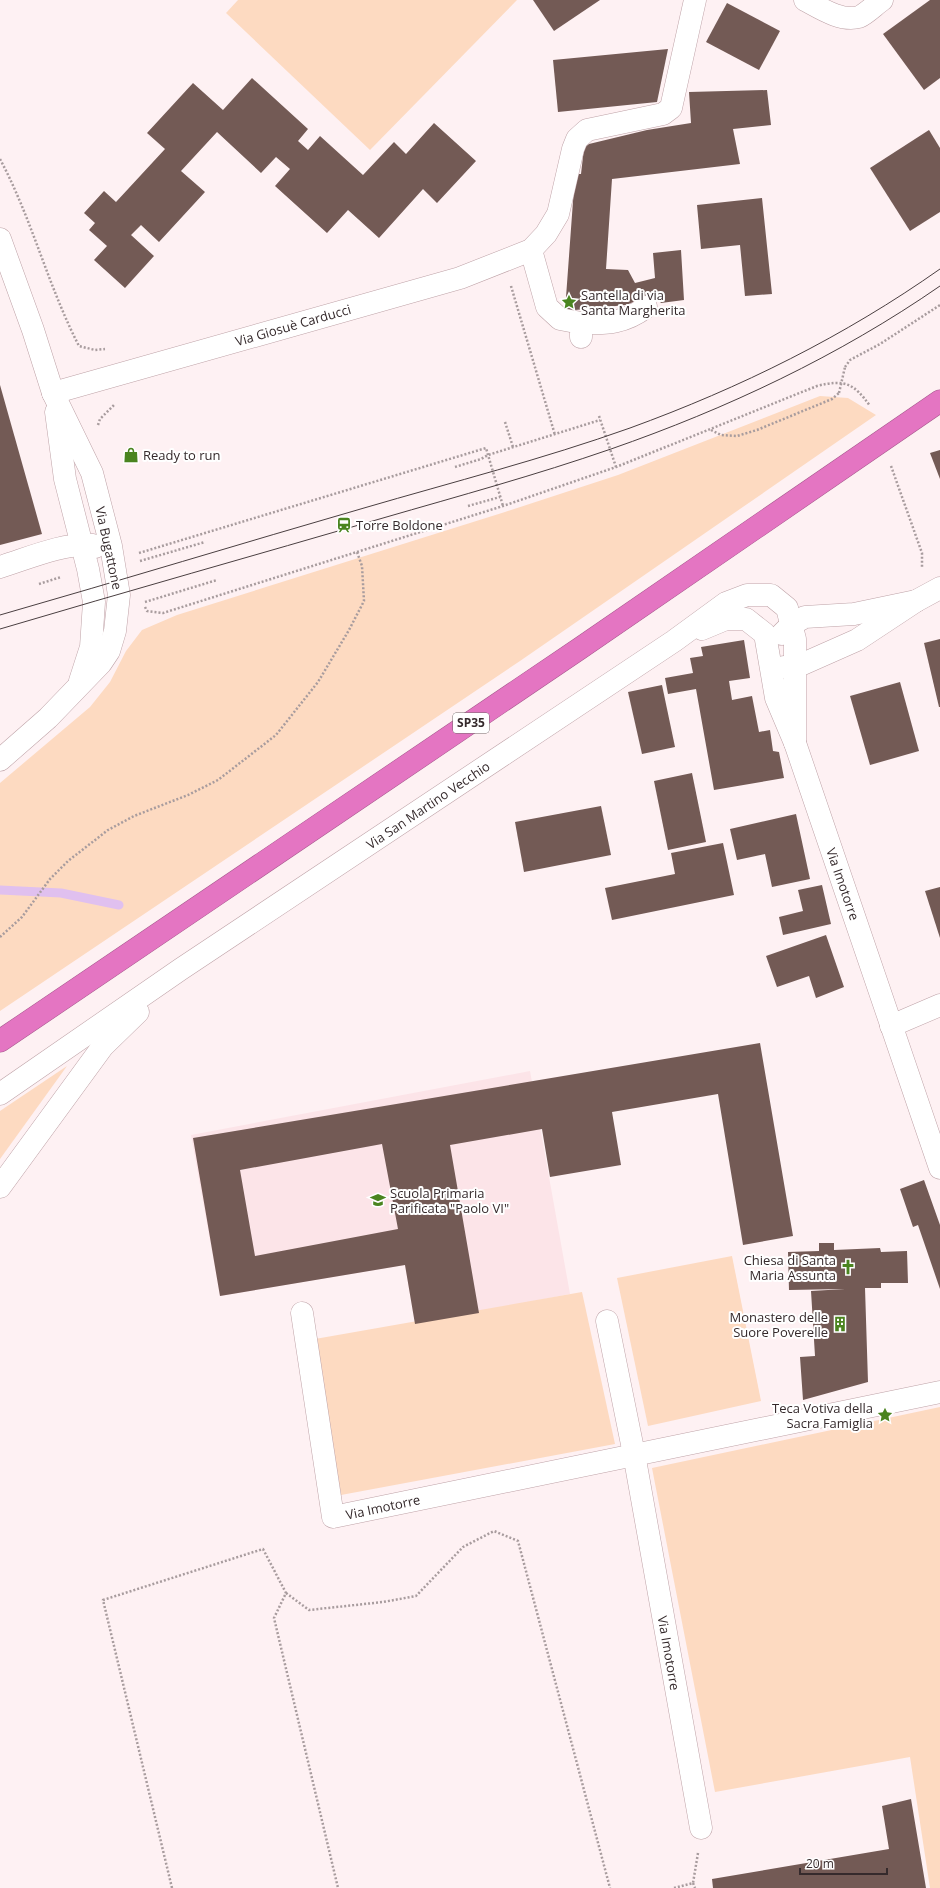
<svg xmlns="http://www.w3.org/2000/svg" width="940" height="1888" viewBox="0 0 940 1888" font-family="'Open Sans',sans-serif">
  <rect width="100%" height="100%" fill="#fef1f3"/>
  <path fill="#fce4e8" d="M530 1071 570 1294 415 1324 405 1265 220 1296 191 1135Z"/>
  <g fill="#fddac1">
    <path d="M238 0H517L370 150 226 13Z"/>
    <path d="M820 396 848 398 876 415 520 661 0 1011V783L90 707 110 682 126 651 142 630 177 615 505 512 618 475Z"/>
    <path d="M67 1066 0 1159V1111Z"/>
    <path d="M732 1256 761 1401 648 1426 617 1278Z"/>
    <path d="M582 1292 615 1444 341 1495 315 1339Z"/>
    <path d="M940 1407V1888H930L910 1757 715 1792 652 1468Z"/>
  </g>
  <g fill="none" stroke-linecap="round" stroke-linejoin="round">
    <path stroke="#e0c0ef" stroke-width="9" d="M0 890 61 893 119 905"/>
  </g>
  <g fill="#735a55" fill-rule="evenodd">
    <path d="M533 0H600L554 31Z"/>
    <path d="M930 0H940V78L924 90 883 34Z"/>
    <path d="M727 3 780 31 759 70 706 42Z"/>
    <path d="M668 49 657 102 558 112 553 60Z"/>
    <path d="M252 78 308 129 298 141 308 150 320 136 363 175 394 142 406 154 434 123 476 161 437 203 423 189 379 238 348 210 327 233 275 186 290 169 276 157 261 173 217 132 181 171 205 192 159 242 141 225 131 235 154 256 125 288 94 260 107 246 89 230 95 223 84 213 104 191 116 202 165 149 147 133 193 83 223 110Z"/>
    <path d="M767 90 771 125 733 129 740 164 612 179 606 269 628 270 635 283 655 278 653 253 681 250 684 300 661 303 654 294 626 305 565 311 575 174H581L584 148 589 144 647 130 691 123 689 92Z"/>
    <path d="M929 130 940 148V212L910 231 870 168Z"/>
    <path d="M762 198 772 294 745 296 740 245 701 249 697 205Z"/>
    <path d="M0 385 42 534 0 545Z"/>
    <path d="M940 450V479L930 453Z"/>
    <path d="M940 639V707H939L924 643Z"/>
    <path d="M744 640 750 678 729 681 732 700 752 696 759 732 770 730 773 751 779 752 784 778 714 790 696 689 668 694 665 678 693 673 690 658 703 656 701 647Z"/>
    <path d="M900 682 919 751 870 765 850 696Z"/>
    <path d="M662 685 675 747 642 754 628 692Z"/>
    <path d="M692 773 706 842 668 850 654 781Z"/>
    <path d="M601 806 611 855 524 872 515 822Z"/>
    <path d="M796 814 810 879 772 887 765 854 737 860 730 829Z"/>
    <path d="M723 843 734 895 612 920 605 888 675 874 671 853Z"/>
    <path d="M822 885 831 924 783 935 779 917 803 911 798 890Z"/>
    <path d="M940 887V938L925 891Z"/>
    <path d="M826 935 844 987 816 998 809 976 777 987 766 956Z"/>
    <path d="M760 1043 793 1236 743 1245 718 1094 612 1112 621 1165 550 1177 542 1129 450 1145 479 1313 415 1324 405 1265 220 1296 193 1138ZM382 1144 398 1229 255 1256 240 1170Z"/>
    <path d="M924 1180 940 1225V1289L918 1225 913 1227 900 1189Z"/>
    <path d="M819 1243H834V1250L880 1248 881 1252 907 1251 908 1283H881V1288H865L868 1382 803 1400 800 1357 815 1356 811 1291 845 1289 789 1290 788 1252 819 1251Z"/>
    <path d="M911 1799 926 1888H713L712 1879 889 1849 882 1806Z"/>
  </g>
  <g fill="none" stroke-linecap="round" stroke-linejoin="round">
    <g stroke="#bea2a7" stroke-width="23">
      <g id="minor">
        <path d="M805 0C820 8 841 22 859 17 866 14 875 5 882 0"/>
        <path d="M0 239 33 330 53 393 92 473 111 546 119 595 115 631 109 651 101 663 48 718 0 760"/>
        <path d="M531 250 547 307 560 319 581 323V337"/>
        <path d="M581 323C607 324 625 323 646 307"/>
        <path d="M53 393 460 278 531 250 546 234 558 214 573 149 577 139 587 130 663 114 671 108 695 0"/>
        <path d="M56 412 65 479 88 569 94 602 91 647 80 681"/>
        <path d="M0 567C29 558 62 543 93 545L95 547"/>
        <path d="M702 629 726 619H746L765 634 776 698 795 743 940 1168"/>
        <path d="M782 634 792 624 805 617 854 614 916 601"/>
        <path d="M784 667H796L857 640 916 601 940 588"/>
        <path d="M891 1026 940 1005"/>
        <path d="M0 1094 181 969 674 641 726 603 747 595H771L787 608 795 639V743"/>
        <path d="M0 1187 103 1046 138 1012"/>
        <path d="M302 1313 333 1517 940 1392"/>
        <path d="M607 1321 634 1454 701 1828"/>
      </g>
    </g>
    <g stroke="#a75b8e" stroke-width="23">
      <path id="highway" d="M0 1041 579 649 940 401"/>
    </g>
    <g stroke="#a89c9e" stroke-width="2.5" stroke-dasharray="2 2" stroke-linecap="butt">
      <path d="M0 159C32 219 48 286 79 346L95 350 105 349"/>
      <path d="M511 286 555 435"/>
      <path d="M845 367 850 360 880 344 940 305"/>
      <path d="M599 416 616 467"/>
      <path d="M505 422 513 447"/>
      <path d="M98 425 100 419 115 404"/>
      <path d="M711 430 721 435 737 436 757 430 832 399 839 393"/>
      <path d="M891 466 922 553V568"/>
      <path d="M455 467 481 459 488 455 600 420"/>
      <path d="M468 506 500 497"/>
      <path d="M139 553 486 448 503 506"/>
      <path d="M140 561 205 542"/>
      <path d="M39 584 61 577"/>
      <path d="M145 602 217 580"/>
      <path d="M145 607 147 611 163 613 503 506 616 467 817 386C844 379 854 383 870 406"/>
      <path d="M0 937 22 917 50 879 68 861 108 830 134 816 188 795 218 780 276 735 318 682 349 630 364 601 362 566 357 552"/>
      <path d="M286 1593 309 1610 383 1602 416 1596 463 1547 494 1531 518 1541 610 1888"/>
      <path d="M693 1883 695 1888"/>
      <path d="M172 1888 103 1600 263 1549 286 1593 274 1618 338 1888"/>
      <path d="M674 1888 693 1883 698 1853"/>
    </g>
    <use href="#minor" stroke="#fff" stroke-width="22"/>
    <use href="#highway" stroke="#e475c2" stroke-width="22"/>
    <g stroke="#4a3f41" stroke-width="1">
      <path d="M0 615C122 580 243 543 364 508 453 482 543 459 630 428 740 388 845 336 940 269"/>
      <path d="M0 629C128 591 256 555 383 518 459 496 536 475 611 449 726 409 839 356 940 286"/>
    </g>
    <path stroke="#a89c9e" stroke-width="2.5" stroke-dasharray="2 2" stroke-linecap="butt" d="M839 393 845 367"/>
  </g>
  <defs>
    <g id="sight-bare" transform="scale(1.2)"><path d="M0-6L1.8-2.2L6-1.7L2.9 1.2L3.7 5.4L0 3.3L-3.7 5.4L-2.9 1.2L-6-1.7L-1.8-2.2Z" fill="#4a841f" stroke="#fff" stroke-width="2.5" paint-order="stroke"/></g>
    <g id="shop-bare" transform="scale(1.2)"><path d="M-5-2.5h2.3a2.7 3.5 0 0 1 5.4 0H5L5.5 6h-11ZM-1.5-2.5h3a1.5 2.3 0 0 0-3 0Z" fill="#4a841f" stroke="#fff" stroke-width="2.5" paint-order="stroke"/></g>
    <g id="station-bare" transform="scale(1.2)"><path d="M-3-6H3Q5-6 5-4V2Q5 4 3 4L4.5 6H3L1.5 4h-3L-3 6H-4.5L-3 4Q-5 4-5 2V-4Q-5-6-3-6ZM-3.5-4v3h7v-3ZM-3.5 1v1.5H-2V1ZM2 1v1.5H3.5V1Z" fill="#4a841f" stroke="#fff" stroke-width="2.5" paint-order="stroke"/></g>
    <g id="school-bare" transform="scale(1.2)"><path d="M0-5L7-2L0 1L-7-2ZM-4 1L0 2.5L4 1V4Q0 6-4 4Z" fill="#4a841f" stroke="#fff" stroke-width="2.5" paint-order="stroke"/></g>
    <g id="church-bare" transform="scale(1.2)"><path d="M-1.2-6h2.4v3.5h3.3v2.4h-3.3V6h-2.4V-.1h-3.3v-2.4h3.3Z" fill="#4a841f" stroke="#fff" stroke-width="2.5" paint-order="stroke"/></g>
    <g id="building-bare" transform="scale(1.2)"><path d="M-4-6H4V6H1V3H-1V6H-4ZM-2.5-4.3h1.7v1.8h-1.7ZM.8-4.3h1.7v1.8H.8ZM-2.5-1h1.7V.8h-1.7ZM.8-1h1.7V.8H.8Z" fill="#4a841f" stroke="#fff" stroke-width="2.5" paint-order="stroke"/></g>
  </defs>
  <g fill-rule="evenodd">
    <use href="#sight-bare" x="569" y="302"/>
    <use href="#shop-bare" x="131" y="455"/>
    <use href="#station-bare" x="344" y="525"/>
    <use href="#school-bare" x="378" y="1200"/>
    <use href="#church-bare" x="848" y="1267"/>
    <use href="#building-bare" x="840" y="1324"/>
    <use href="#sight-bare" x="885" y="1415"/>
  </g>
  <g text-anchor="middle" stroke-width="4" stroke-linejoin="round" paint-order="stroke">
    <rect fill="#fff" stroke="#726a6b" stroke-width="1" x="453" y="713" width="36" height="20" rx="3"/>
    <g font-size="12" font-weight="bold" fill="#352a2c">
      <text x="471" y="727">SP35</text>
    </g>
    <g font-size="13" fill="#352a2c" stroke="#fff" text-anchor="start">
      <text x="581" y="300">Santella di via<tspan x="581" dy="15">Santa Margherita</tspan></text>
      <text x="143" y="460">Ready to run</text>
      <text x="356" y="530">Torre Boldone</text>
      <text x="390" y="1198">Scuola Primaria<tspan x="390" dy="15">Parificata "Paolo VI"</tspan></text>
      <text x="836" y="1265" text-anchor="end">Chiesa di Santa<tspan x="836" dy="15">Maria Assunta</tspan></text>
      <text x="828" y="1322" text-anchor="end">Monastero delle<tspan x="828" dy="15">Suore Poverelle</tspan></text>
      <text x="873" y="1413" text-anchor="end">Teca Votiva della<tspan x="873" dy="15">Sacra Famiglia</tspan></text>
    </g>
    <g font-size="13" fill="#352a2c" stroke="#fff">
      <text transform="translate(293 325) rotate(-16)" y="5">Via Giosuè Carducci</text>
      <text transform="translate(109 548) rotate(78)" y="5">Via Bugattone</text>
      <text transform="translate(428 805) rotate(-34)" y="5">Via San Martino Vecchio</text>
      <text transform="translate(843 884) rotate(71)" y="5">Via Imotorre</text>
      <text transform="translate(383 1507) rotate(-12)" y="5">Via Imotorre</text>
      <text transform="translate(669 1653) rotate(80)" y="5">Via Imotorre</text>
    </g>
  </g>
  <path d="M800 1868v6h87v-6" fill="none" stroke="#352a2c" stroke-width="2"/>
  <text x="806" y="1868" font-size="12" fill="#352a2c" stroke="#ffffff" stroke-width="3" paint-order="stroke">20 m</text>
</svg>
